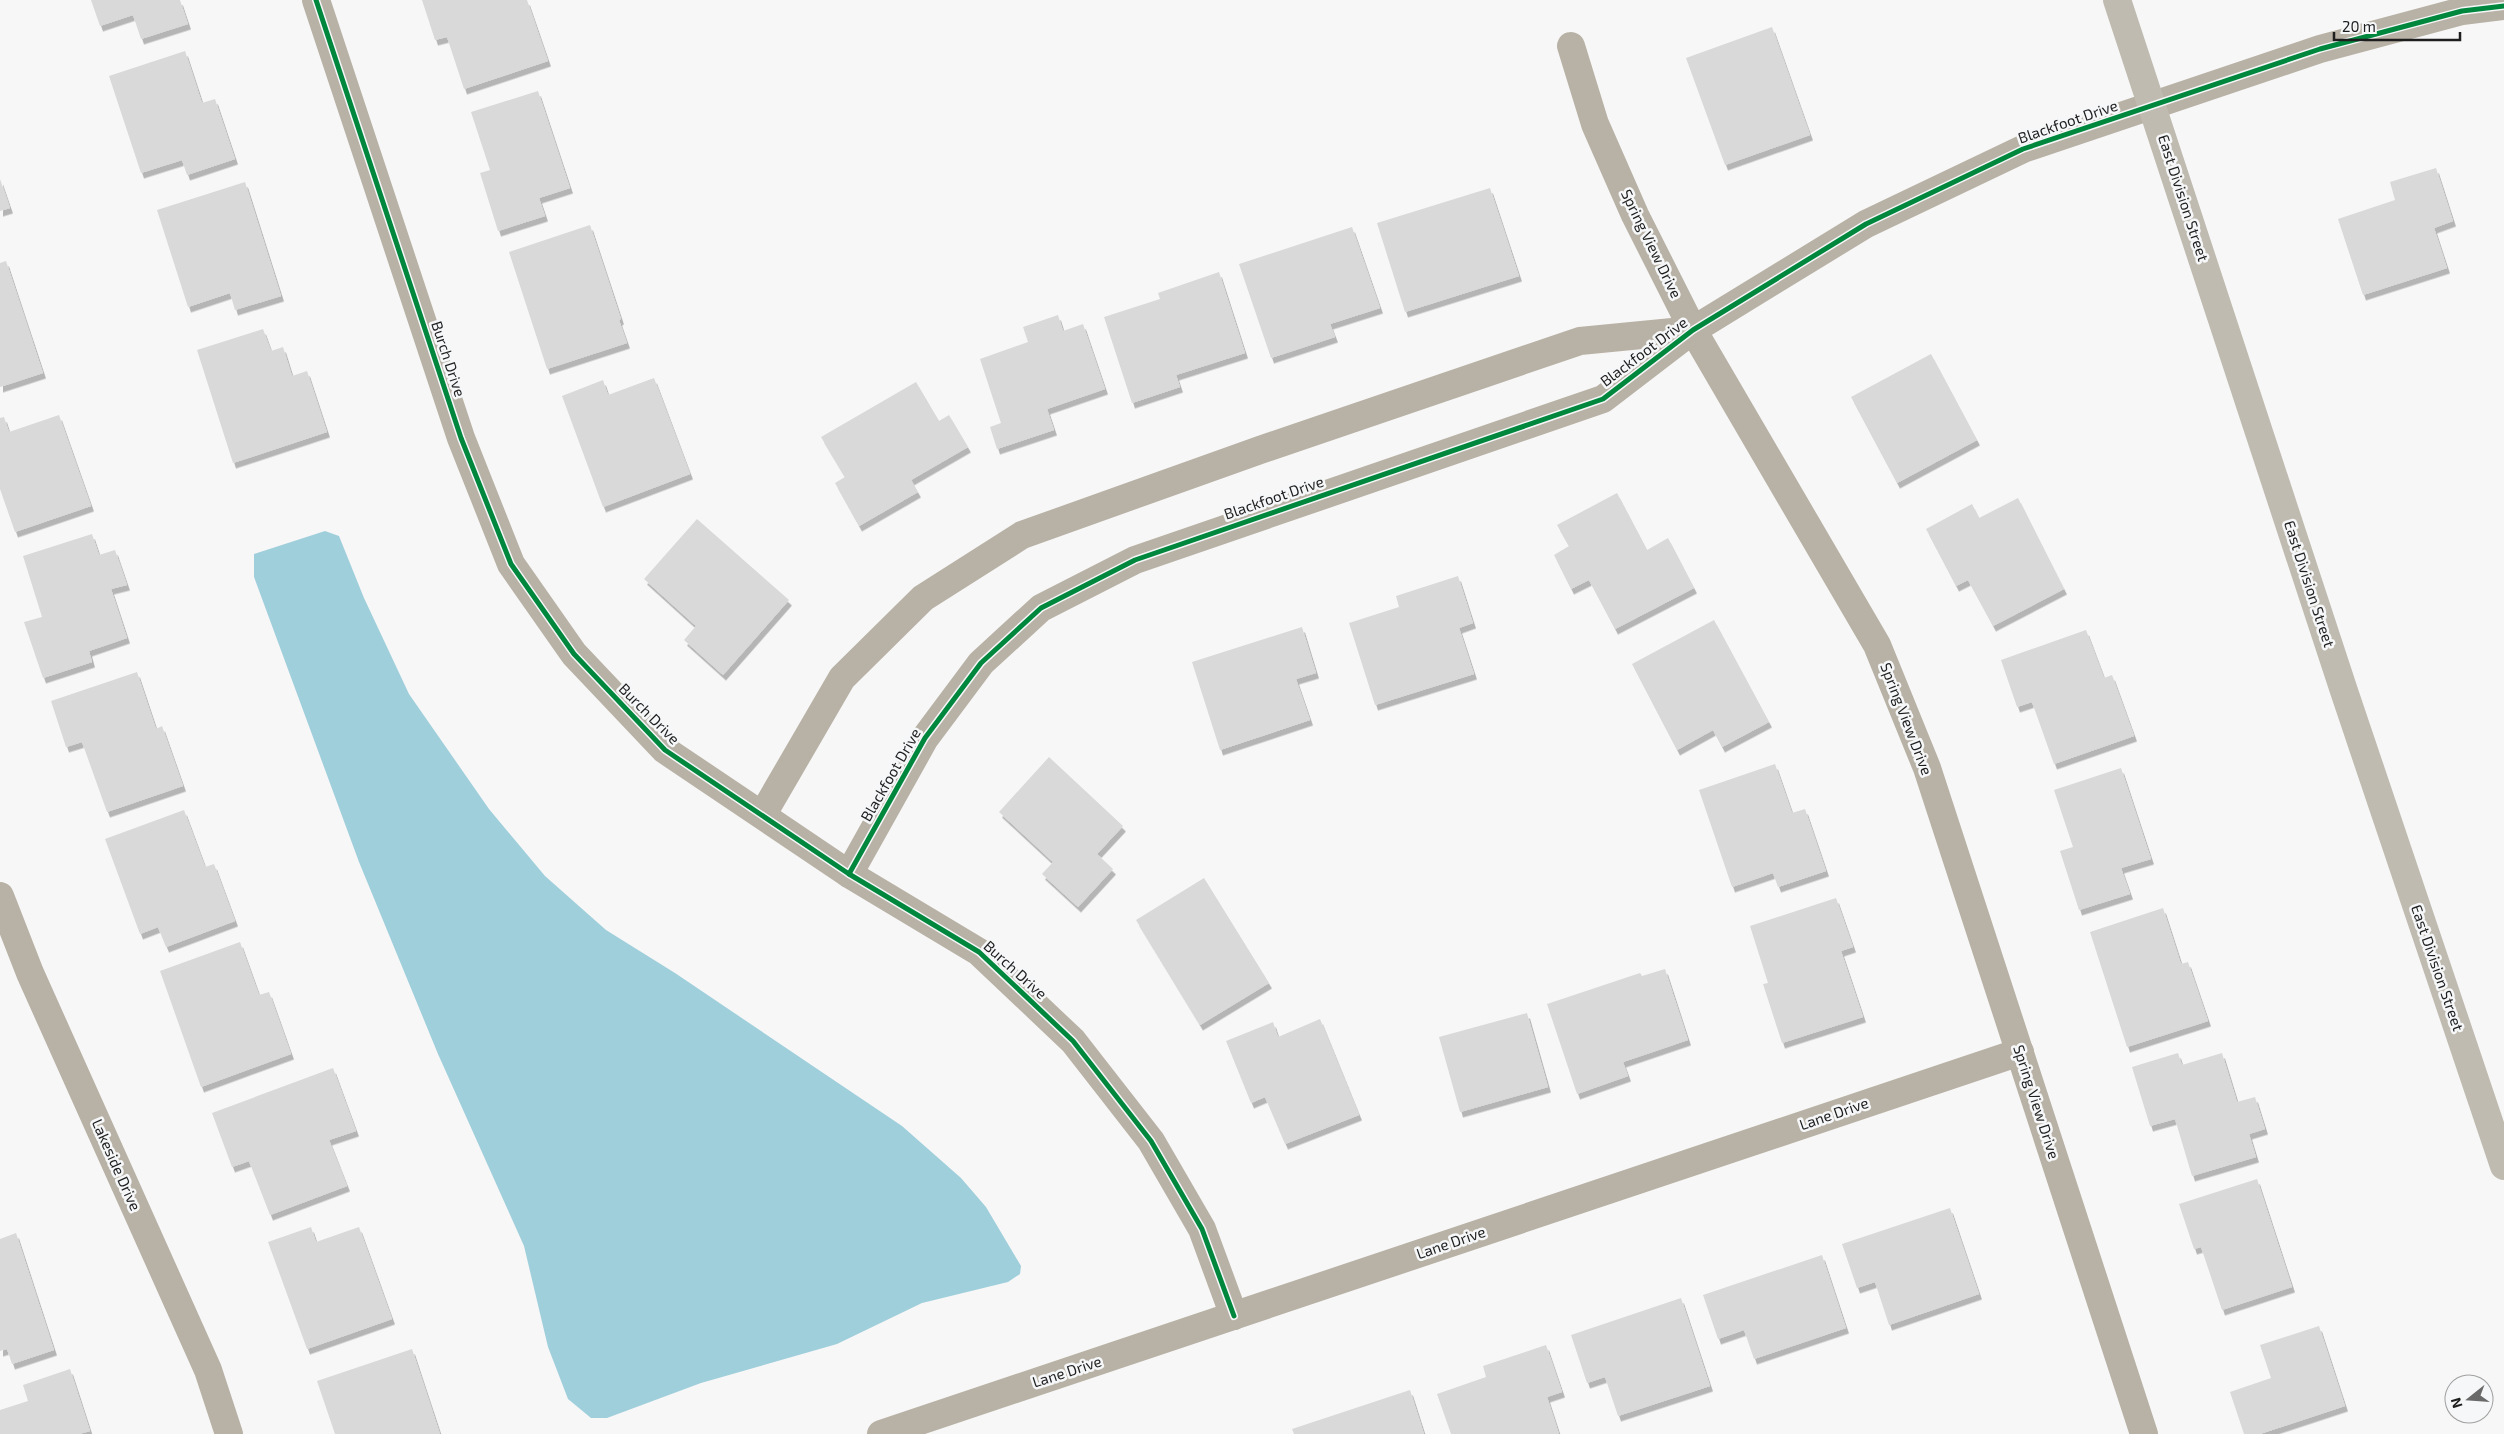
<svg xmlns="http://www.w3.org/2000/svg" width="2504" height="1434" viewBox="0 0 2504 1434" font-family="'Exo 2',sans-serif">
  <defs>
    <filter id="shadow"><feDropShadow dx="3" dy="5.5" stdDeviation="0" flood-color="#0004"/></filter>
  </defs>
  <rect width="100%" height="100%" fill="#f7f7f7"/>
  <path fill="#a0cfdc" d="M325 531 339 536 364 598 409 694 489 809 545 876 606 930 675 973 902 1126 961 1178 986 1207 1021 1266 1020 1274 1008 1282 922 1303 837 1344 701 1383 607 1418H591L568 1399 548 1347 524 1246 438 1054 359 862 254 577V554Z"/>
  <g fill="#d9d9d9" filter="url(#shadow)">
    <path d="M91 0H180L188 24 141 39 133 15 100 26Z"/>
    <path d="M422 0H527L548 61 464 89 447 37 435 40Z"/>
    <path d="M1772 27 1810 135 1725 165 1686 58Z"/>
    <path d="M185 51 202 103 215 99 235 159 187 175 182 160 141 173 109 76Z"/>
    <path d="M538 91 570 188 539 198 545 216 498 231 480 173 490 170 471 112Z"/>
    <path d="M2436 168 2453 221 2434 228 2447 268 2363 295 2338 219 2395 200 2390 182Z"/>
    <path d="M0 179 10 208 0 211Z"/>
    <path d="M245 182 281 296 235 310 230 293 188 307 157 210Z"/>
    <path d="M1490 188 1519 276 1405 312 1377 223Z"/>
    <path d="M590 225 621 319 619 320 627 343 547 369 509 252Z"/>
    <path d="M1352 227 1380 308 1330 324 1335 337 1271 358 1239 264Z"/>
    <path d="M6 261 43 373 0 387V263Z"/>
    <path d="M1219 272 1245 353 1176 375 1180 387 1132 403 1104 317 1160 299 1158 293Z"/>
    <path d="M1058 315 1063 331 1083 324 1105 389 1047 409 1054 430 997 449 990 427 1001 423 980 359 1028 342 1023 327Z"/>
    <path d="M263 329 271 351 283 347 292 376 307 371 327 432 233 463 197 350Z"/>
    <path d="M1931 354 1977 440 1897 483 1851 397Z"/>
    <path d="M654 378 690 474 603 507 562 396 603 380 608 395Z"/>
    <path d="M916 382 939 421 949 415 968 447 911 480 918 492 859 526 835 483 845 477 821 437Z"/>
    <path d="M59 415 91 506 15 532 0 489V418L4 417 9 432Z"/>
    <path d="M1617 493 1647 550 1668 538 1694 588 1615 629 1589 580 1571 589 1554 555 1569 546 1557 525Z"/>
    <path d="M2018 498 2064 589 1993 626 1968 580 1956 586 1926 529 1972 504 1979 518Z"/>
    <path d="M697 519 789 600 723 675 684 640 696 626 644 579Z"/>
    <path d="M92 534 99 555 115 550 127 585 111 589 127 638 89 651 92 662 43 678 24 622 42 617 23 556Z"/>
    <path d="M1458 576 1473 623 1459 628 1474 674 1375 705 1349 623 1399 607 1396 596Z"/>
    <path d="M1714 620 1769 722 1722 747 1713 730 1677 750 1632 664Z"/>
    <path d="M1302 627 1316 673 1296 679 1310 720 1220 750 1192 662Z"/>
    <path d="M2086 630 2104 678 2112 675 2134 736 2054 764 2032 702 2017 707 2001 660Z"/>
    <path d="M137 672 156 729 162 726 183 786 107 812 82 742 66 747 51 701Z"/>
    <path d="M1049 757 1123 826 1097 854 1113 869 1078 907 1042 874 1053 862 999 812Z"/>
    <path d="M1775 764 1792 813 1805 809 1826 871 1778 887 1773 873 1732 887 1699 790Z"/>
    <path d="M2121 768 2151 859 2121 868 2130 894 2079 910 2060 851 2073 847 2054 790Z"/>
    <path d="M184 810 205 867 214 864 235 921 166 947 158 927 140 934 105 839Z"/>
    <path d="M1204 878 1269 983 1200 1025 1136 920Z"/>
    <path d="M1836 898 1853 947 1841 951 1863 1017 1782 1043 1763 984 1768 983 1750 926Z"/>
    <path d="M2163 908 2181 964 2188 962 2208 1021 2127 1047 2090 932Z"/>
    <path d="M240 942 259 995 269 992 291 1054 201 1087 160 971Z"/>
    <path d="M1665 969 1688 1040 1623 1062 1628 1076 1577 1094 1547 1004 1640 973 1642 976Z"/>
    <path d="M1527 1013 1548 1087 1460 1112 1439 1037Z"/>
    <path d="M1320 1019 1359 1115 1285 1144 1265 1097 1251 1103 1226 1041 1273 1022 1278 1037Z"/>
    <path d="M2178 1053 2182 1065 2222 1053 2237 1102 2255 1097 2265 1129 2249 1134 2256 1157 2192 1176 2175 1119 2150 1126 2132 1067Z"/>
    <path d="M333 1068 356 1131 329 1140 347 1186 270 1215 249 1161 232 1167 212 1113Z"/>
    <path d="M2257 1179 2292 1287 2222 1310 2201 1247 2194 1249 2179 1204Z"/>
    <path d="M1950 1208 1979 1294 1889 1325 1875 1282 1857 1288 1842 1244Z"/>
    <path d="M311 1227 316 1242 359 1227 392 1319 307 1349 268 1242Z"/>
    <path d="M16 1233 54 1350 12 1364 7 1349 0 1351V1239Z"/>
    <path d="M1822 1255 1846 1328 1754 1359 1744 1330 1718 1339 1703 1295Z"/>
    <path d="M1681 1298 1710 1386 1618 1416 1605 1377 1587 1383 1571 1335Z"/>
    <path d="M2319 1326 2345 1406 2260 1434H2244L2230 1392 2271 1378 2260 1345Z"/>
    <path d="M1546 1345 1562 1392 1547 1397 1559 1434H1451L1437 1394 1486 1377 1483 1366Z"/>
    <path d="M412 1349 440 1434H335L317 1381Z"/>
    <path d="M70 1369 90 1431 79 1434H0V1410L28 1401 23 1385Z"/>
    <path d="M1410 1390 1424 1434H1294L1292 1429Z"/>
  </g>
  <g fill="none" stroke-linecap="round" stroke-linejoin="round">
    <g stroke="#b8b1a5" stroke-width="28">
      <path d="M316 0 461 438 511 564 574 654 665 750 849 874 979 952 1073 1041 1151 1141 1202 1229 1234 1316"/>
      <path d="M1571 46 1595 124 1635 215 1693 330 1877 645 1927 768 2144 1434"/>
      <path d="M763 814 842 678 923 598 1022 535 1260 450 1580 341 1693 330"/>
      <path d="M849 874 925 738 981 663 1041 608 1135 560 1603 399 1693 330 1866 224 2023 149 2320 49 2462 11 2504 6"/>
      <path d="M0 896 30 973 208 1370 229 1434"/>
      <path d="M881 1434 2020 1052"/>
    </g>
    <path stroke="#c0bbb0" stroke-width="28" d="M2117 0 2344 691 2504 1166"/>
    <g stroke="#f6f7f8" stroke-width="8">
      <g id="cycleway">
        <path d="M316 0 461 438 511 564 574 654 665 750 849 874 979 952 1073 1041 1151 1141 1202 1229 1234 1316"/>
        <path d="M849 874 925 738 981 663 1041 608 1135 560 1603 399 1693 330 1866 224 2023 149 2320 49 2462 11 2504 6"/>
      </g>
    </g>
    <use href="#cycleway" stroke="#00873e" stroke-width="5"/>
  </g>
  <g text-anchor="middle" stroke-width="5" stroke-linejoin="round" paint-order="stroke">
    <g font-size="15" fill="#1e1e1e" stroke="#f6f7f8">
      <text transform="translate(2068 122) rotate(-19)" y="5">Blackfoot Drive</text>
      <text transform="translate(2183 198) rotate(72)" y="5">East Division Street</text>
      <text transform="translate(1651 244) rotate(64)" y="5">Spring View Drive</text>
      <text transform="translate(1644 352) rotate(-37)" y="5">Blackfoot Drive</text>
      <text transform="translate(448 359) rotate(72)" y="5">Burch Drive</text>
      <text transform="translate(1274 498) rotate(-19)" y="5">Blackfoot Drive</text>
      <text transform="translate(2309 584) rotate(72)" y="5">East Division Street</text>
      <text transform="translate(649 714) rotate(45)" y="5">Burch Drive</text>
      <text transform="translate(1906 719) rotate(69)" y="5">Spring View Drive</text>
      <text transform="translate(891 775) rotate(-60)" y="5">Blackfoot Drive</text>
      <text transform="translate(2437 968) rotate(71)" y="5">East Division Street</text>
      <text transform="translate(1015 970) rotate(42)" y="5">Burch Drive</text>
      <text transform="translate(2036 1102) rotate(72)" y="5">Spring View Drive</text>
      <text transform="translate(1834 1114) rotate(-19)" y="5">Lane Drive</text>
      <text transform="translate(116 1165) rotate(66)" y="5">Lakeside Drive</text>
      <text transform="translate(1451 1243) rotate(-19)" y="5">Lane Drive</text>
      <text transform="translate(1067 1372) rotate(-18)" y="5">Lane Drive</text>
    </g>
  </g>
  <g transform="translate(2469 1399) rotate(253)"><circle r="24" fill="#f6f7f8" stroke="#a0a0a1"/>
  <path d="M0-4L9 19L0 12L-9 19Z" fill="#6a6a6a"/>
  <text y="-8" font-size="14" font-weight="bold" text-anchor="middle" fill="#1e1e1e">N</text>
  </g>
  <path d="M2334 32v8h126v-8" fill="none" stroke="#1e1e1e" stroke-width="2.5"/>
  <text x="2342" y="32" font-size="15" fill="#1e1e1e" stroke="#f6f7f8" stroke-width="4" paint-order="stroke">20 m</text>
</svg>
